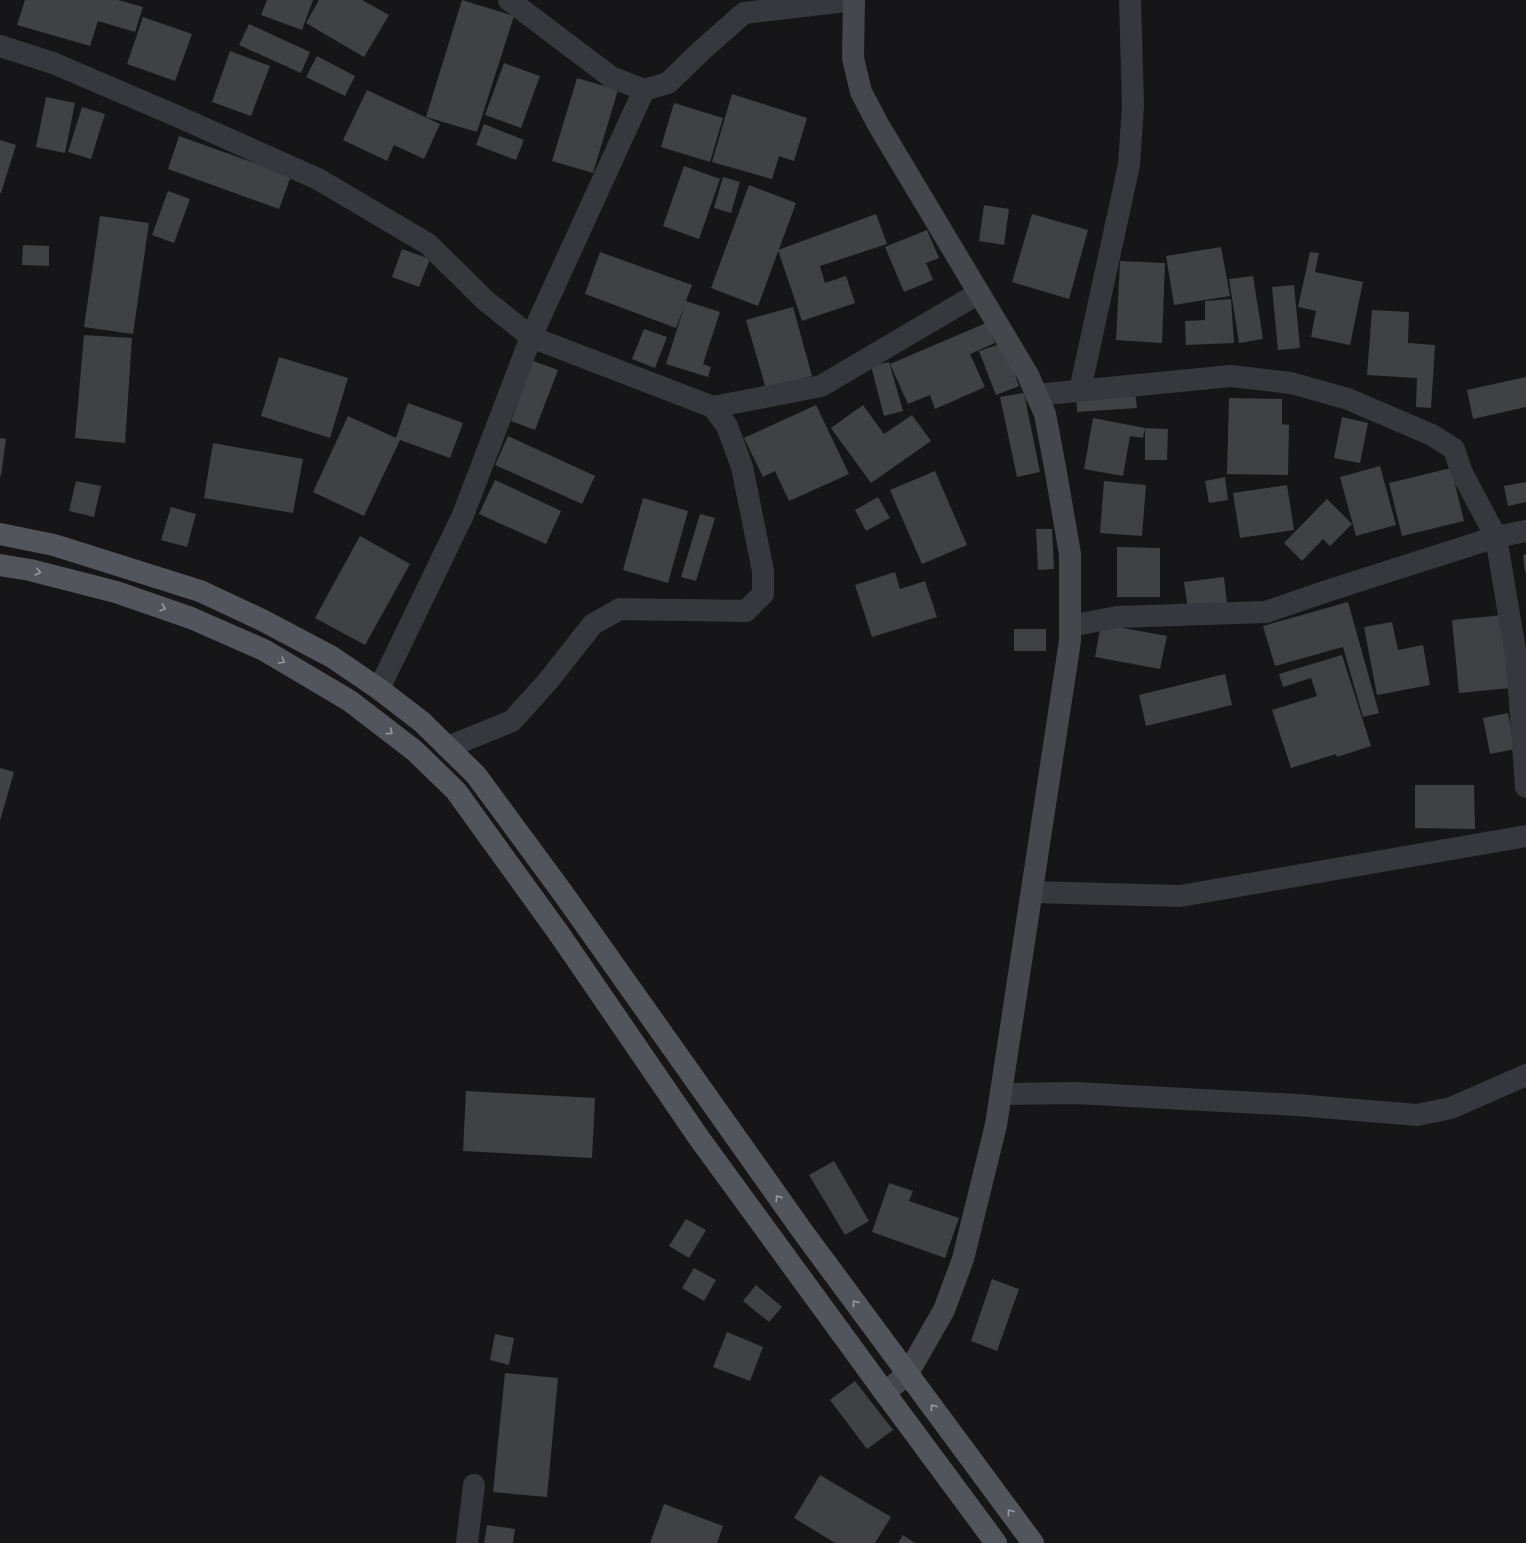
<svg xmlns="http://www.w3.org/2000/svg" width="1526" height="1543" viewBox="0 0 1526 1543" font-family="Cabin,sans-serif">
  <rect width="100%" height="100%" fill="#161618"/>
  <g fill="#404145">
    <path d="M25 0H118L143 7 135 32 98 21 90 46 17 25Z"/>
    <path d="M267 0H313L302 30 261 15Z"/>
    <path d="M319 0H362L389 15 364 57 306 23Z"/>
    <path d="M462 0 514 16 477 132 426 117Z"/>
    <path d="M143 17 192 34 175 81 127 64Z"/>
    <path d="M249 24 310 52 301 73 239 45Z"/>
    <path d="M230 51 270 66 251 116 212 102Z"/>
    <path d="M317 56 355 76 345 96 306 77Z"/>
    <path d="M504 63 540 76 521 128 485 115Z"/>
    <path d="M577 78 618 90 593 173 552 161Z"/>
    <path d="M367 90 440 124 424 159 394 145 387 161 343 140Z"/>
    <path d="M732 94 807 118 794 161 779 156 772 179 712 162Z"/>
    <path d="M46 97 75 103 65 153 36 147Z"/>
    <path d="M674 103 723 118 710 162 661 147Z"/>
    <path d="M82 107 105 114 91 159 68 152Z"/>
    <path d="M484 124 524 140 516 160 476 145Z"/>
    <path d="M179 136 291 176 279 209 168 169Z"/>
    <path d="M0 140 16 145 1 193H0Z"/>
    <path d="M684 166 720 179 699 239 663 226Z"/>
    <path d="M723 177 740 182 731 213 714 208Z"/>
    <path d="M749 185 796 203 758 306 711 288Z"/>
    <path d="M168 191 190 199 174 243 152 235Z"/>
    <path d="M984 205 1009 209 1004 245 979 241Z"/>
    <path d="M876 214 887 244 820 266 825 283 846 276 855 303 802 321 778 250Z"/>
    <path d="M1032 214 1088 230 1069 299 1012 282Z"/>
    <path d="M100 216 149 223 133 334 84 327Z"/>
    <path d="M927 230 939 258 926 263 933 280 904 292 885 247Z"/>
    <path d="M23 245 49 246V266L22 265Z"/>
    <path d="M1221 247 1230 296 1174 305 1166 256Z"/>
    <path d="M402 249 430 259 419 287 392 277Z"/>
    <path d="M600 252 692 285 686 301 720 312 703 364 711 367 708 377 666 364 685 304 676 328 585 294Z"/>
    <path d="M1310 252 1319 253 1315 272 1363 282 1350 345 1311 337 1316 311 1298 307Z"/>
    <path d="M1120 261 1165 263 1162 343 1116 340Z"/>
    <path d="M1253 276 1263 339 1239 343 1229 279Z"/>
    <path d="M1294 285 1300 348 1278 350 1272 287Z"/>
    <path d="M1231 299 1234 343 1186 345 1185 321 1205 320V301Z"/>
    <path d="M793 307 812 376 766 389 746 320Z"/>
    <path d="M1372 310 1409 312 1408 343 1435 345 1431 408 1416 407 1417 378 1367 375Z"/>
    <path d="M986 323 995 343 970 354 985 387 935 409 930 395 908 404 890 364Z"/>
    <path d="M644 329 667 337 655 368 632 359Z"/>
    <path d="M84 335 132 338 125 443 75 438Z"/>
    <path d="M1003 343 1019 386 996 395 979 351Z"/>
    <path d="M279 357 348 378 330 438 261 416Z"/>
    <path d="M533 361 558 370 535 430 511 421Z"/>
    <path d="M889 362 903 411 884 416 871 366Z"/>
    <path d="M1526 377V407L1473 419 1467 390Z"/>
    <path d="M1135 391 1137 408 1077 412 1076 394Z"/>
    <path d="M1024 393 1040 472 1017 477 1000 397Z"/>
    <path d="M1229 398 1282 399V424L1289 425 1288 475 1227 474Z"/>
    <path d="M408 403 463 423 450 458 400 440 364 516 313 492 348 416 396 438Z"/>
    <path d="M816 405 849 474 789 501 775 471 763 477 744 438Z"/>
    <path d="M863 405 884 434 912 415 931 441 871 483 831 428Z"/>
    <path d="M1342 417 1368 423 1360 463 1334 458Z"/>
    <path d="M1093 418 1145 428 1143 438 1130 436 1123 476 1084 469Z"/>
    <path d="M1145 428 1168 429 1167 460H1145Z"/>
    <path d="M508 436 595 476 582 504 495 465Z"/>
    <path d="M0 438 6 439 1 476H0Z"/>
    <path d="M213 443 303 459 293 513 204 498Z"/>
    <path d="M1380 466 1396 525 1356 536 1340 477Z"/>
    <path d="M1451 468 1464 521 1402 536 1389 483Z"/>
    <path d="M935 471 967 545 922 564 890 490Z"/>
    <path d="M1225 477 1228 500 1209 503 1205 481Z"/>
    <path d="M495 480 561 511 546 544 479 514Z"/>
    <path d="M76 481 101 486 94 517 69 511Z"/>
    <path d="M1104 481 1146 485 1142 536 1100 533Z"/>
    <path d="M1526 482V502L1508 506 1504 486Z"/>
    <path d="M1287 485 1294 530 1240 538 1233 493Z"/>
    <path d="M878 497 890 518 866 531 855 510Z"/>
    <path d="M643 498 688 511 668 583 623 570Z"/>
    <path d="M1327 499 1352 524 1330 546 1323 539 1302 561 1284 543Z"/>
    <path d="M171 507 196 514 187 547 161 540Z"/>
    <path d="M700 514 715 518 696 581 681 577Z"/>
    <path d="M1036 529H1052L1054 569 1038 570Z"/>
    <path d="M360 536 410 564 365 645 315 618Z"/>
    <path d="M1117 547 1160 548V597H1117Z"/>
    <path d="M1526 554V572H1525L1523 555Z"/>
    <path d="M895 572 900 589 925 581 937 617 872 637 855 585Z"/>
    <path d="M1224 577 1227 603 1188 608 1184 582Z"/>
    <path d="M1348 602 1379 713 1363 717 1343 647 1275 666 1263 626Z"/>
    <path d="M1503 615 1511 688 1459 693 1452 620Z"/>
    <path d="M1392 622 1398 650 1423 645 1430 685 1377 695 1364 627Z"/>
    <path d="M1101 624 1167 636 1160 669 1095 657Z"/>
    <rect x="1014" y="629" width="32" height="22"/>
    <path d="M1342 655 1371 746 1337 757 1336 754 1291 768 1272 710 1317 696 1311 678 1283 687 1279 674Z"/>
    <path d="M1225 674 1232 705 1146 726 1139 695Z"/>
    <path d="M1508 713 1515 749 1490 754 1483 718Z"/>
    <path d="M0 768 14 772 0 821Z"/>
    <path d="M1415 785H1474L1475 829 1415 828Z"/>
    <path d="M466 1091 595 1098 592 1158 463 1151Z"/>
    <path d="M834 1161 869 1221 845 1235 809 1175Z"/>
    <path d="M889 1183 913 1191 909 1201 959 1218 945 1258 872 1232Z"/>
    <path d="M686 1219 706 1230 689 1258 669 1246Z"/>
    <path d="M694 1268 716 1280 704 1301 682 1288Z"/>
    <path d="M992 1279 1019 1289 997 1351 971 1341Z"/>
    <path d="M756 1285 782 1307 769 1322 743 1301Z"/>
    <path d="M727 1332 763 1347 750 1381 713 1367Z"/>
    <path d="M495 1334 514 1338 509 1365 490 1360Z"/>
    <path d="M505 1373 558 1378 547 1497 493 1492Z"/>
    <path d="M855 1381 893 1430 867 1449 830 1400Z"/>
    <path d="M820 1475 891 1517 875 1543H835L794 1518Z"/>
    <path d="M664 1504 723 1526 717 1543H650Z"/>
    <path d="M487 1525 515 1529 513 1543H484Z"/>
    <path d="M903 1535 915 1543H898Z"/>
  </g>
  <g fill="none" stroke-linecap="round" stroke-linejoin="round">
    <g stroke="#37383d" stroke-width="22">
      <path d="M509 0 611 77 644 90 668 83 701 51 744 13 854 0"/>
      <path d="M0 46 53 63 179 117 318 179 428 244 486 301 531 337 644 90"/>
      <path d="M1080 390 1129 165 1133 106 1130 0"/>
      <path d="M1036 395 1231 376 1291 383 1348 399 1432 435 1454 449 1462 473 1496 537 1517 662 1526 787"/>
      <path d="M713 407 821 386 979 293"/>
      <path d="M1070 626 1117 617 1266 612 1327 591 1496 537 1526 531"/>
      <path d="M379 689 463 515 531 337 713 407 727 426 742 467 763 571V594L746 611 620 609 593 624 548 681 512 721 448 747"/>
      <path d="M1032 892 1180 896 1526 836"/>
      <path d="M1001 1094 1076 1093 1297 1105 1417 1115 1451 1108 1526 1075"/>
      <path d="M467 1543 474 1485"/>
    </g>
    <path stroke="#45474d" stroke-width="22" d="M854 0 853 58 861 92 879 126 1028 375 1045 414 1055 467 1070 554V641L996 1125 963 1259 944 1310 908 1373 885 1393"/>
    <g stroke="#53555c" stroke-width="22">
      <path d="M0 534 54 545 200 591 262 620 332 657 379 689 422 722 476 775 565 896 803 1232 1033 1543"/>
      <path d="M0 565 30 570 116 592 191 618 264 650 350 701 415 751 456 791 560 935 699 1138 885 1393 996 1543"/>
    </g>
  </g>
  <defs><path id="oneway-chevron" d="M-2-3.5L2.5 0L-2 3.5" fill="none" stroke-width="1.6" stroke-linecap="round" stroke-linejoin="round"/></defs>
  <g stroke="#979ba6">
    <use href="#oneway-chevron" transform="translate(38 572) rotate(14)"/>
    <use href="#oneway-chevron" transform="translate(163 608) rotate(19)"/>
    <use href="#oneway-chevron" transform="translate(282 661) rotate(31)"/>
    <use href="#oneway-chevron" transform="translate(390 732) rotate(37)"/>
    <use href="#oneway-chevron" transform="translate(778 1198) rotate(-125)"/>
    <use href="#oneway-chevron" transform="translate(855 1303) rotate(-127)"/>
    <use href="#oneway-chevron" transform="translate(933 1407) rotate(-126)"/>
    <use href="#oneway-chevron" transform="translate(1010 1512) rotate(-126)"/>
  </g>
</svg>
